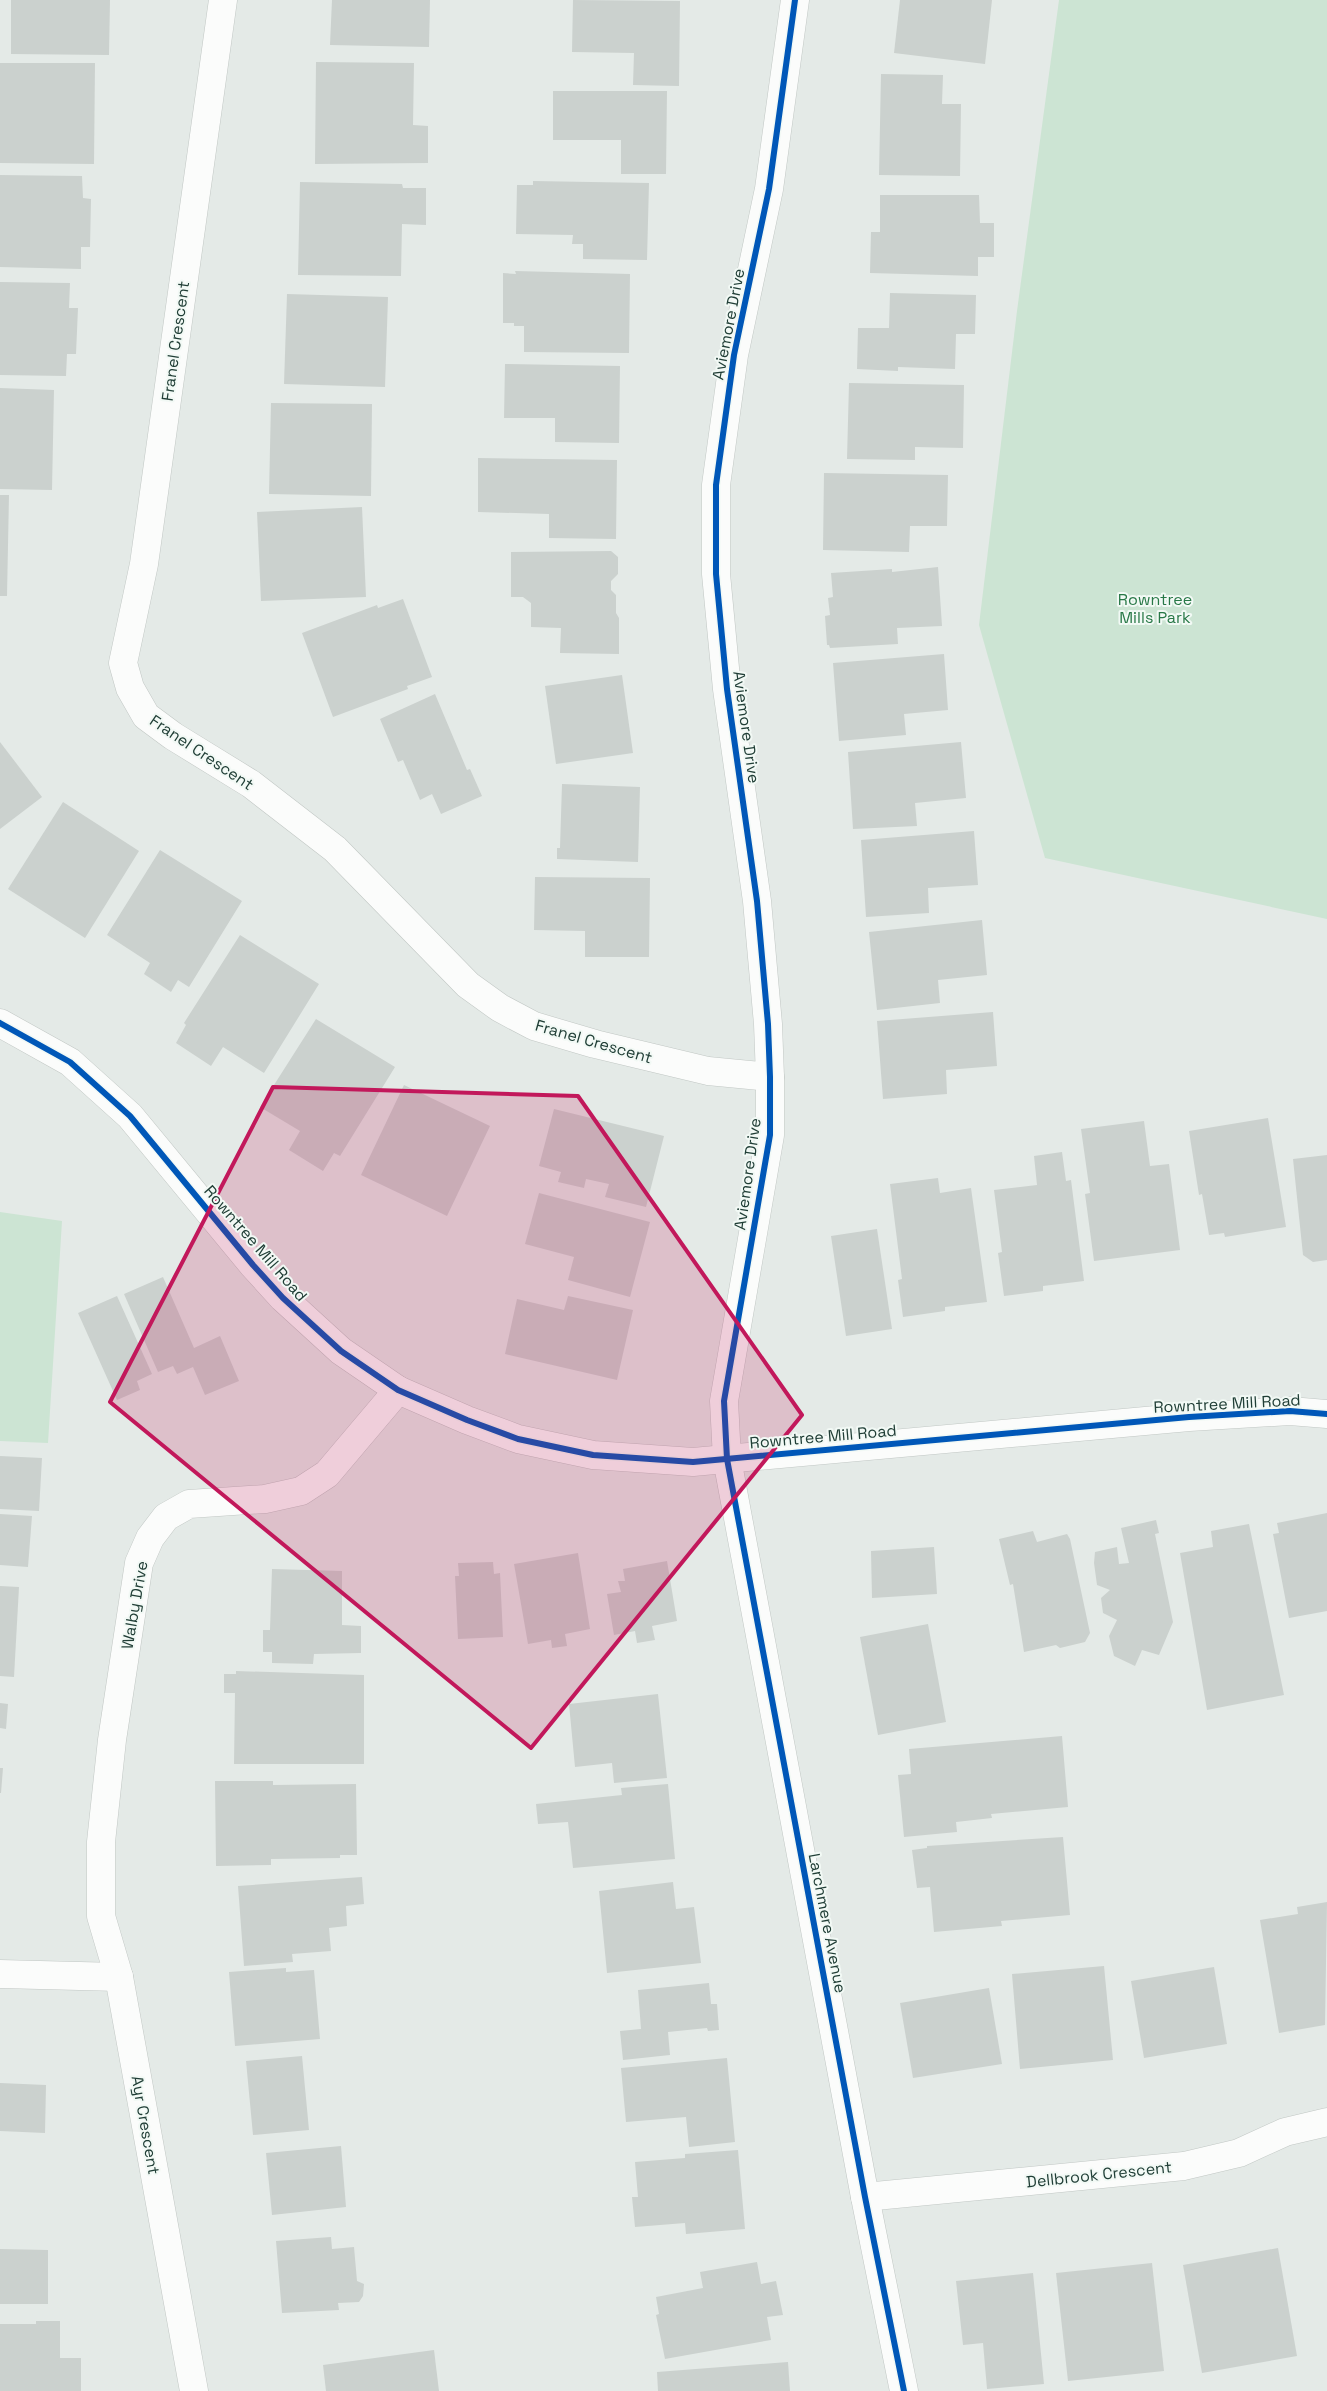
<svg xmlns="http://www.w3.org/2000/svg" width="1327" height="2391" viewBox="0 0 1327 2391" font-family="'Space Grotesk',sans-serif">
  <rect width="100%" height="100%" fill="#e4eae7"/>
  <g fill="#cce4d3">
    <path d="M1059 0H1327V919L1045 858 979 625 1017 311Z"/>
    <path d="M0 1212 62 1221 48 1443 0 1441Z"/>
  </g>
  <g fill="#cbd1ce">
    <path d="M11 0H110L109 55 11 54Z"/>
    <path d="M332 0H430L429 47 330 45Z"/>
    <path d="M573 0 680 1 679 86 633 85 634 53 572 52Z"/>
    <path d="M900 0H992L985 64 894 53Z"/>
    <path d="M316 62 414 63 413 125 428 126V163L315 164Z"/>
    <path d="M0 63H95L94 164 0 163Z"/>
    <path d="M881 74 943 75 942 104H961L960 176 879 175Z"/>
    <path d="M553 91H667L666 174H621V140H553Z"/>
    <path d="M0 175 82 176 83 198 91 199 90 247H81V269L0 267Z"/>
    <path d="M533 181 649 183 647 260 583 259V244H572L573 235 516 234 517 185H533Z"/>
    <path d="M300 182 402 184 403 188H426V225L402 224 401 276 298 275Z"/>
    <path d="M880 195H979L980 223H994V257H978V276L870 273 871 232H880Z"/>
    <path d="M515 271 630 274 629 353 524 352V326H514V323H503V273L516 274Z"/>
    <path d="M0 282 70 283 69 308H78L76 354H67L66 376 0 375Z"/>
    <path d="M890 293 976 295 975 334H956L955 369 898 367V371L857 369 858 328H889Z"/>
    <path d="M287 294 388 297 385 387 284 384Z"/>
    <path d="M505 364 620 366 619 443 555 442V418H504Z"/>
    <path d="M849 383 964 385 963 448 915 447V460L847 459Z"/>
    <path d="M0 388 54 390 52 490 0 489Z"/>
    <path d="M271 403 372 404 371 496 269 494Z"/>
    <path d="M478 458 617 460 616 539 549 538V514L478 512Z"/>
    <path d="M824 473 948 475 947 526H910L909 552 823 550Z"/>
    <path d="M0 495H9L7 596H0Z"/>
    <path d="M362 507 366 597 261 601 257 512Z"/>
    <path d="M611 551 618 557V574L611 581V590L616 595V613L619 618V654L560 653 561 628 531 627V603L523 597H511V552Z"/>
    <path d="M938 567 942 626 897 628 898 644 830 648 829 645H827L825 616 830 615 828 598 833 597 831 573 892 569V572Z"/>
    <path d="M403 599 432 677 407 686 408 689 333 717 302 633 377 605 378 608Z"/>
    <path d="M944 654 948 710 904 714 906 735 839 741 833 663Z"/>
    <path d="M622 675 633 753 556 764 545 686Z"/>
    <path d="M435 694 467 770 470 769 482 796 441 814 432 794 420 800 403 760 398 762 380 719Z"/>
    <path d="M0 742 42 797 0 829Z"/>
    <path d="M961 742 966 798 915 803 917 826 853 829 848 752Z"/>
    <path d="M562 784 640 787 638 862 557 859V848H560Z"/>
    <path d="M63 802 139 851 85 938 8 889Z"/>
    <path d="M974 831 978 885 928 888 929 913 866 917 861 840Z"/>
    <path d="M160 850 242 901 189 987 178 980 171 992 144 974 150 963 107 935Z"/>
    <path d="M535 877 650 878 649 957H585V931L534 930Z"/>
    <path d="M982 920 987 975 938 980 940 1003 877 1010 869 932Z"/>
    <path d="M240 935 319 984 264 1073 223 1047 211 1066 176 1043 186 1025 184 1023Z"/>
    <path d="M993 1012 997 1066 946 1070 947 1094 883 1099 877 1021Z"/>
    <path d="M316 1019 395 1067 340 1156 334 1153 323 1171 289 1150 300 1131 260 1107Z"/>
    <path d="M404 1085 490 1126 447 1216 361 1175Z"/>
    <path d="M554 1109 664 1136 646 1207 605 1197 609 1184 586 1179 584 1188 558 1182 561 1172 539 1166Z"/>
    <path d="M1268 1118 1286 1227 1225 1237 1224 1233 1209 1235 1202 1194 1199 1195 1189 1131Z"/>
    <path d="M1144 1121 1150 1166 1169 1164 1180 1250 1094 1261 1085 1194 1090 1193 1081 1129Z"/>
    <path d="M1062 1152 1066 1181 1071 1180 1084 1281 1043 1286V1291L1004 1296 998 1253 1002 1252 994 1190 1037 1185 1034 1156Z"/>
    <path d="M1327 1155V1260L1313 1262 1303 1255 1293 1159Z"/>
    <path d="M938 1178 940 1193 971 1188 987 1302 945 1307V1311L903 1317 898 1280 902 1279 890 1184Z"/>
    <path d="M539 1193 650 1222 630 1297 568 1280 574 1257 525 1244Z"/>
    <path d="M877 1229 892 1329 846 1336 831 1236Z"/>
    <path d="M163 1277 194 1348 220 1336 239 1381 205 1395 193 1367 177 1374 173 1366 158 1372 124 1294Z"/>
    <path d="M117 1296 152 1374 137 1381 140 1390 117 1400 78 1313Z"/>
    <path d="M568 1296 633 1310 617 1380 505 1354 517 1299 564 1310Z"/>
    <path d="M0 1456 42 1458 39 1511 0 1509Z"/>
    <path d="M1327 1513V1611L1289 1618 1273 1534 1279 1533 1277 1523Z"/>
    <path d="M0 1514 32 1516 28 1567 0 1565Z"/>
    <path d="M1156 1520 1159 1533 1155 1534 1173 1622 1159 1655 1142 1650 1135 1666 1114 1656 1109 1636 1117 1620 1103 1613 1101 1598 1110 1590 1097 1585 1094 1563 1095 1552 1117 1547 1119 1564 1129 1563 1121 1528Z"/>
    <path d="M1249 1524 1284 1695 1207 1710 1180 1553 1213 1547 1211 1531Z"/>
    <path d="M1033 1531 1037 1542 1067 1534 1070 1539 1090 1633 1085 1642 1060 1648 1056 1645 1024 1652 1013 1584 1010 1585 999 1539Z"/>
    <path d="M934 1547 937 1594 872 1598 871 1551Z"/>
    <path d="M578 1553 590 1629 565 1634 567 1646 552 1648 551 1640 528 1644 514 1564Z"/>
    <path d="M667 1561 677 1621 652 1626 655 1640 637 1643 635 1631 614 1635 607 1594 621 1592 618 1581H625L623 1569Z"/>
    <path d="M493 1562 494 1574 500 1573 503 1637 458 1639 455 1576H459L458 1563Z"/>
    <path d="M272 1569 342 1571V1625L361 1626V1653L314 1654 313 1664 272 1663V1652H263V1630H270Z"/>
    <path d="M0 1586 19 1587 14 1677 0 1676Z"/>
    <path d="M928 1624 946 1722 878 1735 860 1637Z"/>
    <path d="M236 1671 364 1675V1764H234L235 1693H224V1674H236Z"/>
    <path d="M658 1694 667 1778 614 1783 612 1763 575 1767 569 1704Z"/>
    <path d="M0 1703 8 1704 6 1729 0 1728Z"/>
    <path d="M1062 1736 1068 1807 991 1814 992 1818 956 1822 957 1832 904 1837 898 1775 911 1774 909 1749Z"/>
    <path d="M0 1768H3L1 1793H0Z"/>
    <path d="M215 1781H273V1785L356 1784 357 1855H340V1858L271 1859V1865L216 1866Z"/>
    <path d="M668 1784 675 1859 573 1868 568 1822 538 1824 536 1804 622 1795 621 1788Z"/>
    <path d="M1063 1837 1070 1915 1001 1921 1002 1926 934 1932 930 1887 917 1888 912 1850 927 1848V1846Z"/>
    <path d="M362 1877 364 1904 346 1906 347 1926 329 1928 331 1951 292 1954 293 1962 244 1966 238 1886Z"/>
    <path d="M673 1882 676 1909 694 1907 701 1963 607 1973 599 1891Z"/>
    <path d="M1327 1902 1325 2025 1279 2033 1260 1920 1298 1914 1297 1907Z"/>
    <path d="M1104 1966 1113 2060 1020 2069 1012 1974Z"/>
    <path d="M1214 1967 1227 2044 1144 2058 1131 1981Z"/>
    <path d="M286 1968V1972L314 1970 320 2039 235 2046 229 1972Z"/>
    <path d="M709 1983 711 2004H717L719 2030 708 2031 707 2028 668 2032 670 2055 623 2060 620 2031 641 2029 638 1990Z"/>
    <path d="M989 1988 1002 2064 913 2078 900 2003Z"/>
    <path d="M302 2056 309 2130 253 2135 246 2061Z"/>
    <path d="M727 2058 735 2142 689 2147 686 2117 626 2122 621 2068Z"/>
    <path d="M0 2083 46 2085 45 2133 0 2131Z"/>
    <path d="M341 2146 346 2207 272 2215 266 2153Z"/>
    <path d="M738 2150 745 2229 686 2234 685 2223 635 2227 632 2197H638L635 2162 685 2158V2154Z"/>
    <path d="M331 2237 332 2249 354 2247 357 2281 364 2284 363 2296 359 2302 338 2303 339 2310 282 2313 276 2241Z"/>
    <path d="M1278 2248 1297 2356 1202 2373 1183 2265Z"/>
    <path d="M0 2249 48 2250V2304H0Z"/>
    <path d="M757 2262 761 2284 776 2281 783 2315 767 2317 771 2340 665 2359 656 2315 659 2314 656 2297 703 2288 700 2272Z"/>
    <path d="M1152 2263 1164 2371 1068 2381 1056 2273Z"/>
    <path d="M1033 2273 1044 2384 987 2389 983 2343 963 2345 956 2281Z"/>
    <path d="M36 2321H60V2358H81V2391H0V2324H36Z"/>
    <path d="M434 2350 439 2391H326L323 2365Z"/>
    <path d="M788 2362 790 2391H658L657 2372Z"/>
  </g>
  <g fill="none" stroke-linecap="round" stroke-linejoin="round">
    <g stroke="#c1c7c4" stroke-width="29">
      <g id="minor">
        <path d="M223 0 144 564 123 663 130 688 146 716 173 736 251 784 335 849 468 985 500 1008 534 1026 595 1044 708 1071 770 1077"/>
        <path d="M795 0 769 189 734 355 716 485V574L727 689 757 901 768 1024 770 1077V1135L724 1401 727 1459 865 2197 904 2391"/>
        <path d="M0 1023 70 1062 130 1116 253 1265 283 1298 341 1351 398 1390 467 1420 518 1439 593 1455 693 1462 1189 1417 1290 1411 1327 1414"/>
        <path d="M0 1974 119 1977"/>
        <path d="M865 2197 1184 2166 1239 2153 1285 2132 1327 2122"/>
        <path d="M194 2391 119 1977 101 1916V1842L112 1740 139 1563 150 1538 166 1517 189 1504 265 1499 301 1491 327 1474 398 1390"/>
      </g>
    </g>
    <use href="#minor" stroke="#fbfcfb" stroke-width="28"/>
    <g stroke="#f2f9f5" stroke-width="9">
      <g id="cycleway">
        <path d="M795 0 769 189 734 355 716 485V574L727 689 757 901 768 1024 770 1077V1135L724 1401 727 1459 865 2197 904 2391"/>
        <path d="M0 1023 70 1062 130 1116 253 1265 283 1298 341 1351 398 1390 467 1420 518 1439 593 1455 693 1462 1189 1417 1290 1411 1327 1414"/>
      </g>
    </g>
    <use href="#cycleway" stroke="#0057b8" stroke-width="6"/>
  </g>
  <path fill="#c2185b" fill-opacity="0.2" stroke="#c2185b" stroke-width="4" stroke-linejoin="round" d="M273 1087 578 1096 802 1415 531 1748 110 1402Z"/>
  <g text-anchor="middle" stroke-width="4" stroke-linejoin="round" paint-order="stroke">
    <g font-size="16" fill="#203e36" stroke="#f2f9f5">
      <text transform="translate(728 324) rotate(-79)" y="6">Aviemore Drive</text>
      <text transform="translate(175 341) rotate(-82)" y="6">Franel Crescent</text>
      <text transform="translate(747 727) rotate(82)" y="6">Aviemore Drive</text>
      <text transform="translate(202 752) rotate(34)" y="6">Franel Crescent</text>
      <text transform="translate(594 1041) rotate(16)" y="6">Franel Crescent</text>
      <text transform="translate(747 1174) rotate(-82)" y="6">Aviemore Drive</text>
      <text transform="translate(256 1243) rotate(49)" y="6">Rowntree Mill Road</text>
      <text transform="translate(1227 1403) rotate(-3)" y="6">Rowntree Mill Road</text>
      <text transform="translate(823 1436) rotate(-5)" y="6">Rowntree Mill Road</text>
      <text transform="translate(134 1605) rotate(-80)" y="6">Walby Drive</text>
      <text transform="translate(828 1923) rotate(79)" y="6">Larchmere Avenue</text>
      <text transform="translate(146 2125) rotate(80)" y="6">Ayr Crescent</text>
      <text transform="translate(1099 2174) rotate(-6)" y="6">Dellbrook Crescent</text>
    </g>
    <g font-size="16" fill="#287847" stroke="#f2f9f5">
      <text x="1155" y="605">Rowntree<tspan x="1155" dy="18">Mills Park</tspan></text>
    </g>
  </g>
</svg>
